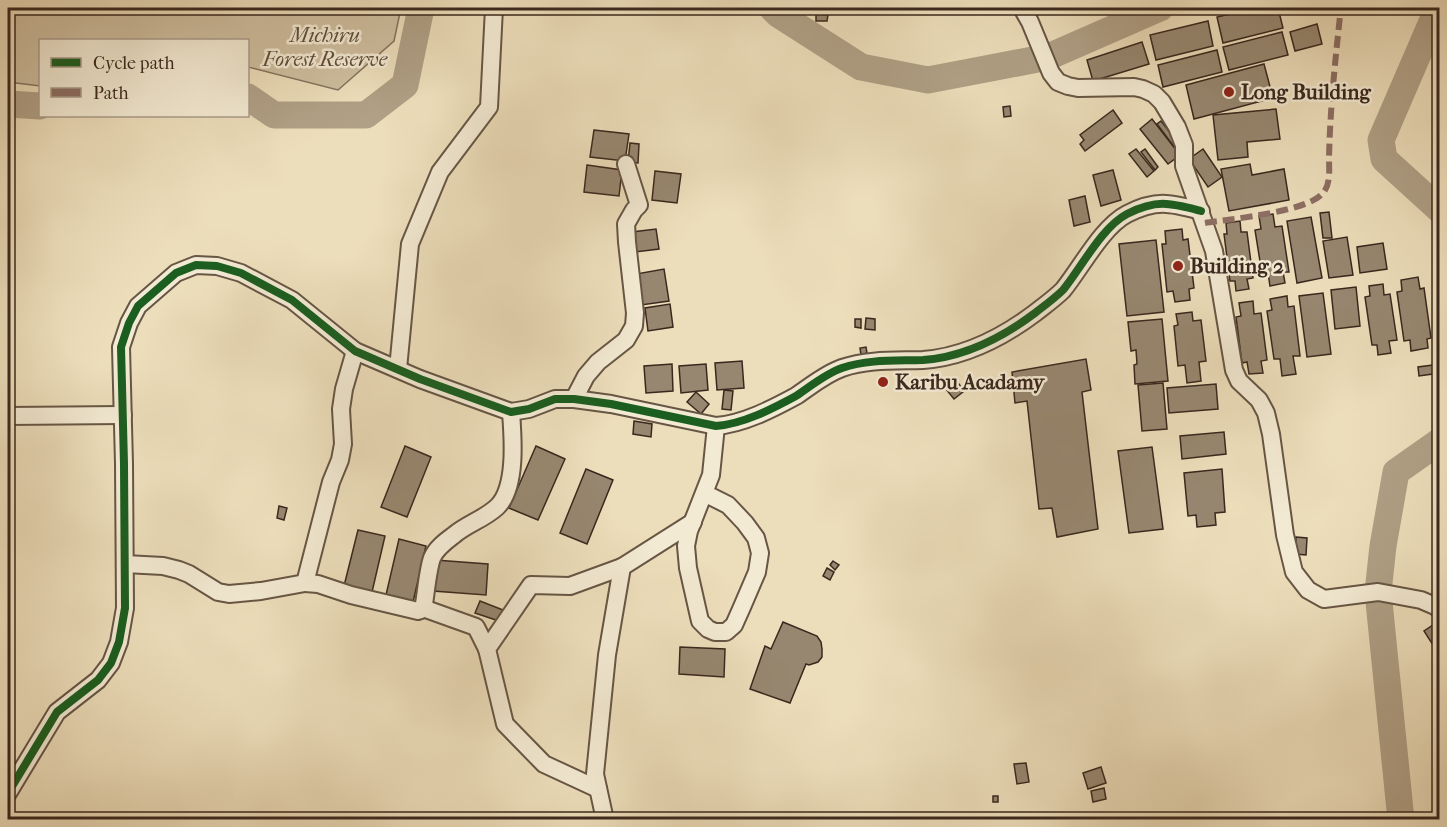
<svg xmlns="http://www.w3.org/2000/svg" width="1447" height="827" viewBox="0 0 1447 827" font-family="'IM FELL French Canon',serif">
  <rect width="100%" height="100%" fill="#eddebb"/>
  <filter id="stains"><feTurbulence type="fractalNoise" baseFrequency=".00333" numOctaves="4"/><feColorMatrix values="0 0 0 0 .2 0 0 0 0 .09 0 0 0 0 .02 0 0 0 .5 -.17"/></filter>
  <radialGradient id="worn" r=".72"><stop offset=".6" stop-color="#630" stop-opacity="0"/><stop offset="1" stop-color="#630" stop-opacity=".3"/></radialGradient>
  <path fill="#cfbfa0" stroke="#84745f" stroke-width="1.5" d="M8 8H401L394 41 338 90 248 67V40H40V86L8 82Z"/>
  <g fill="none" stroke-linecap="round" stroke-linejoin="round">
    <g stroke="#b0a086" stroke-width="27">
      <path d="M772 8 778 14 861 67 928 80 1048 57 1160 8"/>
      <path d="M1438 8 1381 140 1384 159 1440 210"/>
      <path d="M248 97 274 115H366L405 85 421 8"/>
      <path d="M8 104 40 106"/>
      <path d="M1401 820 1378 592 1383 546 1396 472 1440 441"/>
    </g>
  </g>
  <g fill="#978770" stroke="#3a281e" stroke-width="1.5">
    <path d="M1256 8H1278L1283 28 1223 43 1217 17Z"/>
    <path d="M816 14 828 15 827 21H816Z"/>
    <path d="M1208 21 1213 46 1156 60 1150 35Z"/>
    <path d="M1317 24 1322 44 1295 51 1290 32Z"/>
    <path d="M1282 32 1288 55 1229 70 1223 47Z"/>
    <path d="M1142 42 1149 64 1093 81 1087 60Z"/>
    <path d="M1217 50 1222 72 1163 87 1158 65Z"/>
    <path d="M1264 64 1273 98 1194 119 1186 85Z"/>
    <path d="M1010 106 1011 116 1004 117 1003 107Z"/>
    <path d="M1276 109 1280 139 1247 142 1248 157 1218 160 1213 115Z"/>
    <path d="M1113 110 1122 123 1085 151 1080 144 1084 140 1080 135Z"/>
    <path d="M1152 119 1180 155 1168 164 1140 129Z"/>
    <path d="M1161 121 1180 145 1175 148 1157 124Z"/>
    <path d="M594 130 629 134 625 161 590 157Z"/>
    <path d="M630 143 639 144 638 163 628 162Z"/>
    <path d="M1136 149 1154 171 1147 177 1129 154Z"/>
    <path d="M1145 149 1158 167 1155 170 1141 152Z"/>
    <path d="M1203 149 1222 177 1208 187 1189 159Z"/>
    <path d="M1250 164 1252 175 1284 169 1289 200 1229 211 1221 169Z"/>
    <path d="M587 165 622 170 619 196 584 192Z"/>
    <path d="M1113 170 1121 200 1101 206 1093 175Z"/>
    <path d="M655 171 681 174 677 203 652 200Z"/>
    <path d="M1085 196 1090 222 1074 226 1069 200Z"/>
    <path d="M1329 212 1332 238H1323L1320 213Z"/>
    <path d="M1273 214 1275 227 1282 226 1289 272H1283L1285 283 1270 286 1268 273 1262 274 1255 230 1261 229 1259 216Z"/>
    <path d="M1311 217 1322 278 1297 283 1287 221Z"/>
    <path d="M1240 221 1241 232H1247L1253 278 1247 279 1249 289 1236 291 1235 281H1230L1224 234H1227L1226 223Z"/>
    <path d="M656 229 659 249 635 252 632 232Z"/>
    <path d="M1182 229 1183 240 1188 239 1194 288 1189 289 1190 300 1175 302 1173 291 1167 292 1162 244H1166L1165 231Z"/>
    <path d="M1347 237 1353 275 1329 278 1323 241Z"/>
    <path d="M1156 240 1164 312 1127 316 1119 244Z"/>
    <path d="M1383 243 1387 269 1360 273 1357 247Z"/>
    <path d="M664 269 669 301 641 305 636 274Z"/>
    <path d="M1418 277 1420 289 1424 288 1431 338 1427 339 1428 348 1411 351 1410 340 1404 341 1397 292 1402 291 1401 280Z"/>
    <path d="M1383 284 1384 295 1390 294 1397 340 1389 341 1391 353 1378 355 1377 345H1372L1365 297 1370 296 1369 286Z"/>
    <path d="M1356 287 1360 326 1335 329 1331 290Z"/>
    <path d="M1323 293 1331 354 1307 357 1299 296Z"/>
    <path d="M1287 296 1288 307 1294 306 1300 356H1293L1296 374 1282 376 1280 359H1274L1267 311 1272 310 1270 299Z"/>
    <path d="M1253 301 1254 314 1261 313 1267 360 1261 361 1263 373 1249 374 1247 362 1242 363 1236 317 1241 316 1239 303Z"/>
    <path d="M670 304 673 327 648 331 645 308Z"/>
    <path d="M1192 312 1193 321 1201 320 1206 361 1199 362 1201 381 1187 383 1185 365 1178 366 1174 326 1178 325 1176 314Z"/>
    <path d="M866 318 875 319V330L865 329Z"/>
    <path d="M855 319H861V328L855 327Z"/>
    <path d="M1162 319 1168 381 1135 384 1134 365 1137 364 1136 350 1131 351 1128 322Z"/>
    <path d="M866 347 867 353 861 355 860 348Z"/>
    <path d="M1086 359 1091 390 1082 392 1098 529 1057 537 1052 508 1039 509 1027 401 1015 403 1012 372Z"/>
    <path d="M742 361 744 388 717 390 715 363Z"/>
    <path d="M672 364 673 391 646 393 644 366Z"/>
    <path d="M706 364 708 390 681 393 679 366Z"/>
    <path d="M1440 364V373L1419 376 1418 367Z"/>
    <path d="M956 380 964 391 954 399 945 388Z"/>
    <path d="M1163 383 1167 429 1142 431 1138 385Z"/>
    <path d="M1216 384 1218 409 1169 413 1167 388Z"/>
    <path d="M724 390 733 391 731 410 722 409Z"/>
    <path d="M696 392 709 404 701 414 687 402Z"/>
    <path d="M634 421 652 424 651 437 633 434Z"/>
    <path d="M1224 432 1226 454 1182 459 1180 436Z"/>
    <path d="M405 446 431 457 407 517 381 507Z"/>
    <path d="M536 446 565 459 538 520 509 508Z"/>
    <path d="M1152 447 1163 529 1129 533 1118 451Z"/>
    <path d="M586 469 613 480 587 544 560 533Z"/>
    <path d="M1222 469 1225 512 1215 513 1216 525 1197 527 1196 515 1188 516 1184 473Z"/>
    <path d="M279 506 287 508 284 520 277 518Z"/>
    <path d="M358 530 385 536 372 592 344 586Z"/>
    <path d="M1296 537 1307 538 1306 555 1295 554Z"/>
    <path d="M399 539 426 546 413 602 386 595Z"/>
    <path d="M435 560 488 564 486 595 433 591Z"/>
    <path d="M833 561 839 565 835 570 830 565Z"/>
    <path d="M827 568 834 572 830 580 823 576Z"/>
    <path d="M480 601 503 610 499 621 475 613Z"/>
    <path d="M783 622 817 636 821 642 822 649V657L818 662 809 665 806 664 790 703 750 689 765 646 771 649Z"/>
    <path d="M1436 623 1440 629V656L1424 631Z"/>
    <path d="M680 647 725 649 724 677 679 674Z"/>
    <path d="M1026 763 1029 782 1017 784 1014 764Z"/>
    <path d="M1101 767 1106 783 1088 789 1083 773Z"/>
    <path d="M1104 788 1106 799 1093 802 1091 791Z"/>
    <rect x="993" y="796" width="5" height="6"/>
    <path d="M978 813 995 814V819L1000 820H978Z"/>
    <path d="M1249 814 1259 820H1246Z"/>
  </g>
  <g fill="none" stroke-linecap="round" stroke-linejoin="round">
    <g stroke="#675645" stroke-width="20">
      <g id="minor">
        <path d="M1022 8 1030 22 1051 73 1058 82 1068 86 1078 88 1134 87 1143 89 1154 94 1162 102 1177 127 1184 145V166L1214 251 1234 370 1239 381 1259 400 1266 413 1271 434 1285 535 1294 572 1308 590 1324 599 1378 592 1421 600 1435 606 1440 610"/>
        <path d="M398 369 410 244 440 172 489 107 494 8"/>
        <path d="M574 399 586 376 598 362 626 340 634 326 635 313 627 242 626 224 634 210 639 205 626 164"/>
        <path d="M8 416 123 415"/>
        <path d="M704 493 728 505 745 523 756 538 760 553 757 572 742 607 734 625 726 632H715L708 629 700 621 688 568 686 546 689 531 711 475 716 426"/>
        <path d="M125 564 163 566 179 570 189 574 218 592 229 594 261 591 305 583 331 482 340 460 343 444 341 409 344 389 355 351"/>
        <path d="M305 583 318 584 351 595 418 611 421 610 424 604C426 592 428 569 432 558 436 548 446 541 454 535 467 524 484 519 497 507 517 488 513 438 511 412"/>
        <path d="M423 608 476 627 487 649"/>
        <path d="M598 789 544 764 505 724 487 649 531 585 570 586 622 567"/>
        <path d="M8 793 57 712 98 680 111 663 119 642 125 608 124 464 121 347 129 323 138 306 176 273 196 265 217 266 241 273 292 300 355 351 420 379 511 412 529 409 555 399H574L611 404 716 426C743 424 772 409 796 396 811 386 825 374 842 368 869 359 896 361 923 360 964 357 1003 337 1035 313 1044 306 1055 298 1063 290 1081 268 1102 227 1127 214 1157 199 1170 203 1201 211"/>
        <path d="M605 820 595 774 607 655 622 567 693 522"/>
      </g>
    </g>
    <use href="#minor" stroke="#f3ead3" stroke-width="16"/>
    <path stroke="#8d6e63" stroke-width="6" stroke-dasharray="12 6" stroke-linecap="butt" d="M1205 223C1230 219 1308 212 1323 193 1331 184 1329 169 1329 158 1330 110 1335 63 1340 16"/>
    <g stroke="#f3ead3" stroke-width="11">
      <path id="cycleway" d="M8 793 57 712 98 680 111 663 119 642 125 608 124 464 121 347 129 323 138 306 176 273 196 265 217 266 241 273 292 300 355 351 420 379 511 412 529 409 555 399H574L611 404 716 426C743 424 772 409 796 396 811 386 825 374 842 368 869 359 896 361 923 360 964 357 1003 337 1035 313 1044 306 1055 298 1063 290 1081 268 1102 227 1127 214 1157 199 1170 203 1201 211"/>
    </g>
    <use href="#cycleway" stroke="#1b5e20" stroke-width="8"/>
  </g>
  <g fill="#8f2418" stroke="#f3ead3" stroke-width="2">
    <circle cx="1229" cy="92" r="6"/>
    <circle cx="1178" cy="266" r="6"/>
    <circle cx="883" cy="382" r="6"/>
  </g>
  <g text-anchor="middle" stroke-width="5" stroke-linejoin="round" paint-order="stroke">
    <g font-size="21" font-style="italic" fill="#5f4e3e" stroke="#f3ead3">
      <text x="325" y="42">Michiru<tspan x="325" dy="24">Forest Reserve</tspan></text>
    </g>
    <g font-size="21" font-weight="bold" fill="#3a281e" stroke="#f3ead3" text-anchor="start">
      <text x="1241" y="99">Long Building</text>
      <text x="1190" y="273">Building 2</text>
      <text x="895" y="389">Karibu Acadamy</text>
    </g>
  </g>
  <rect width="1447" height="827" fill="none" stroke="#eddebb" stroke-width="30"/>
  <rect x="9" y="9" width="1429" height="809" fill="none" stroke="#3a281e" stroke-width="3"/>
  <rect x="15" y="15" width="1417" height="797" fill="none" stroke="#3a281e" stroke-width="1.5"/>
  <rect x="39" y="39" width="210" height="78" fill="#f3ead3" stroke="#a99c8b" stroke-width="1.5"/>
  <rect x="51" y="58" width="30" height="9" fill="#1b5e20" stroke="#a99c8b" stroke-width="1.5"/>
  <text x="93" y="69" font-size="18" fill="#3a281e">Cycle path</text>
  <rect x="51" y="88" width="30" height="9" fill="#8d6e63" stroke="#a99c8b" stroke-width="1.5"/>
  <text x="93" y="99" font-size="18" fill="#3a281e">Path</text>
  <rect width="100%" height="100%" filter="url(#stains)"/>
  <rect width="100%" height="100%" fill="url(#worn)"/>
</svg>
